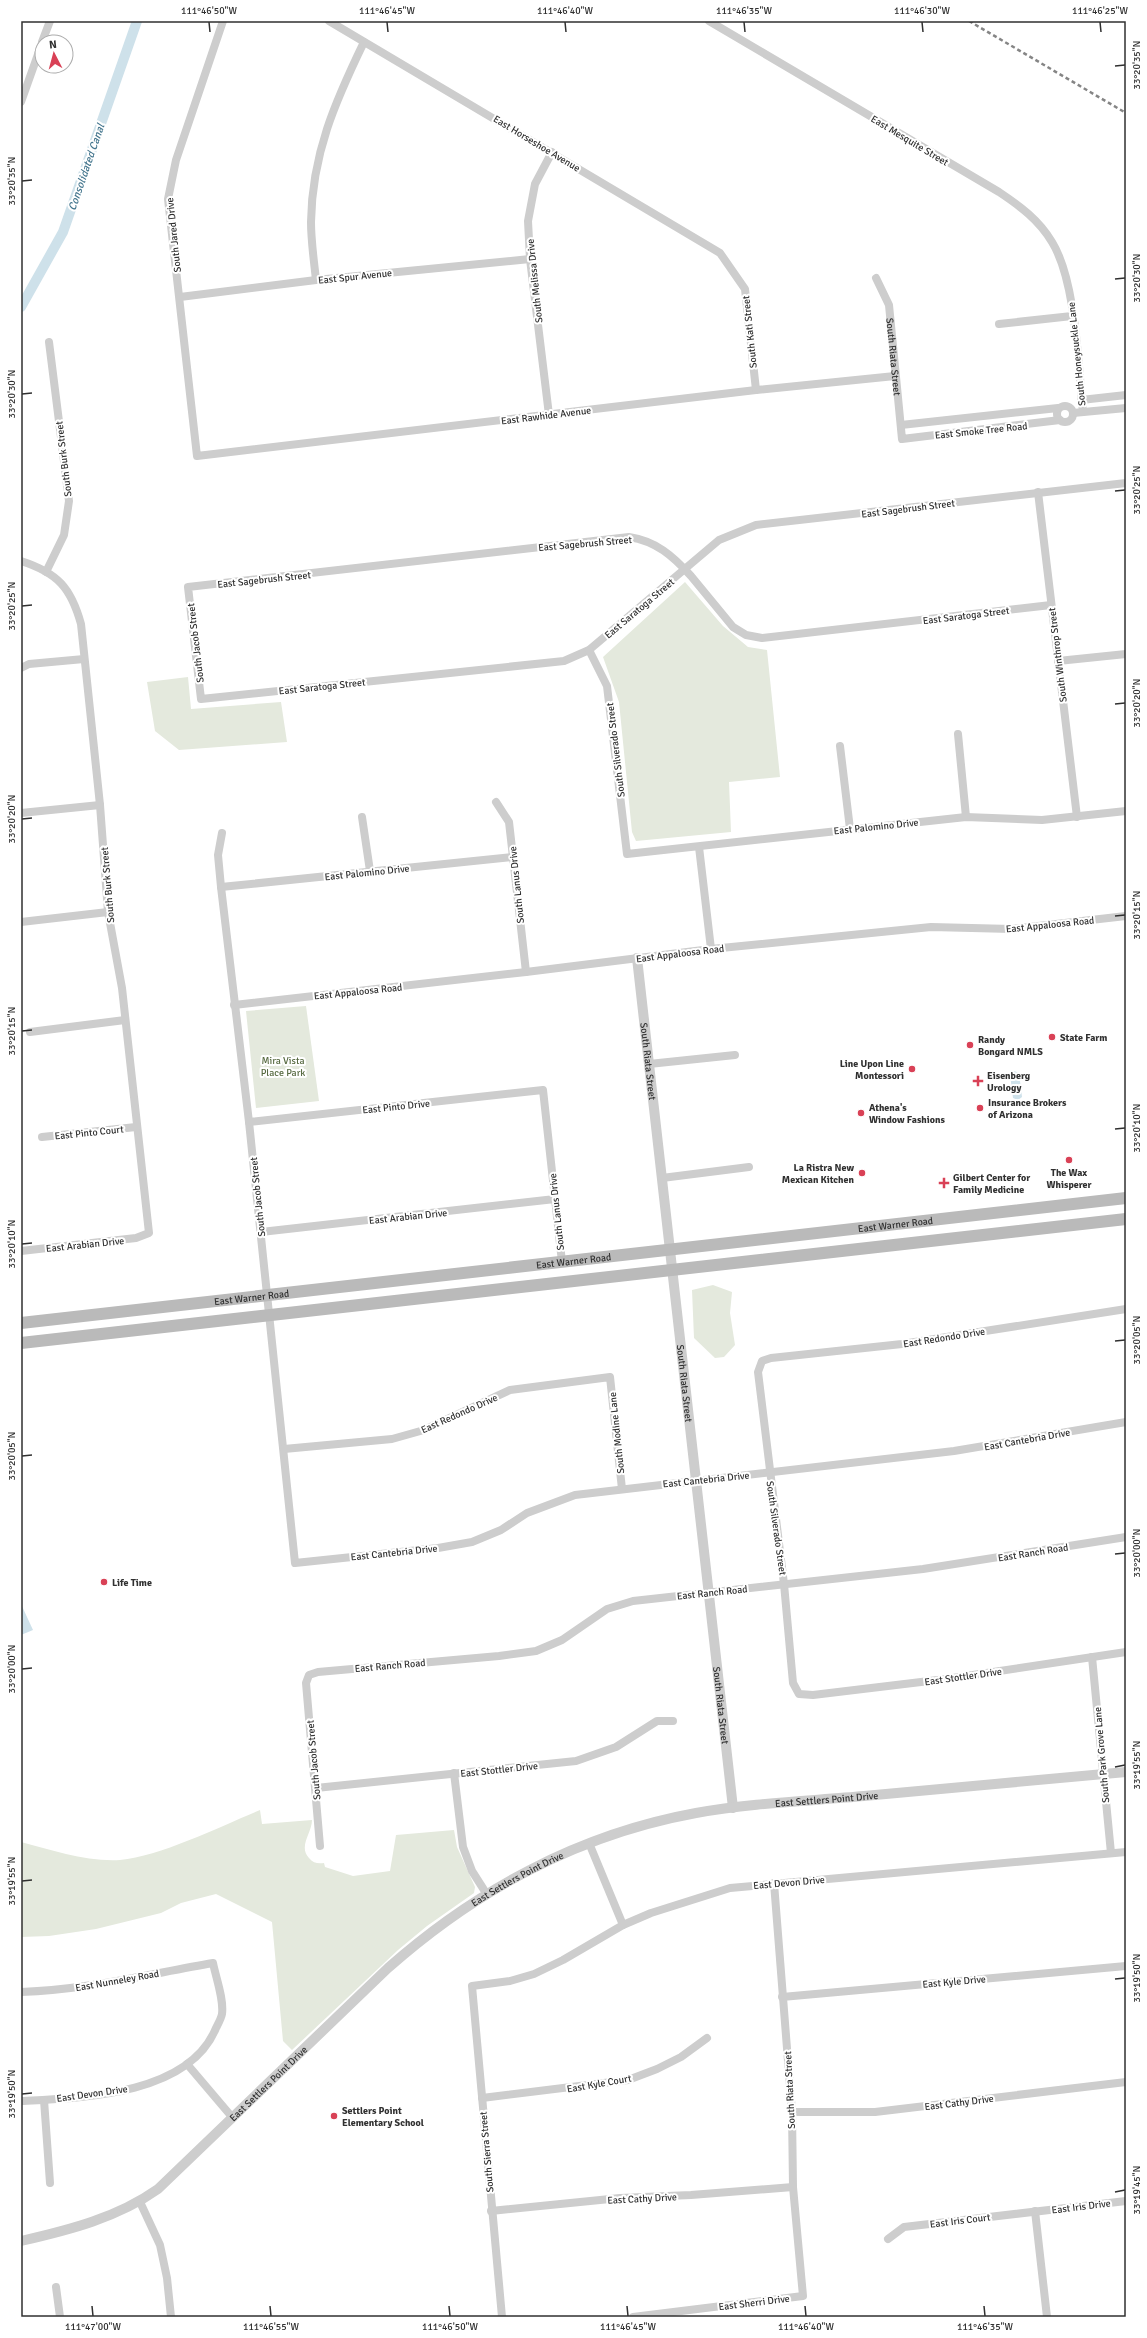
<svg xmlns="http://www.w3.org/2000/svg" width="1147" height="2338" viewBox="0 0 1147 2338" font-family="Signika,sans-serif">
  <rect width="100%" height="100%" fill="#fff"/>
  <g fill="#e4e9dd">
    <path d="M685 582 723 626 748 647 767 650 780 777 729 782 731 832 636 841 632 832 619 702 603 657Z"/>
    <path d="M188 677 191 709 281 702 287 742 179 750 155 731 147 682Z"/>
    <path d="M306 1006 319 1101 256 1108 246 1011Z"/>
    <path d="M713 1285 732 1292 730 1313 735 1345 724 1357 715 1358 694 1338 692 1290Z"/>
    <path d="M260 1810 262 1824 312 1820C312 1833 298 1846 309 1858 313 1863 318 1864 324 1863L325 1867 353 1876 390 1871 396 1835 454 1830 457 1847 475 1887 474 1893 427 1926 398 1950 292 2050 283 2041 272 1922 216 1894 181 1903 161 1913 96 1929 49 1936 21 1937V1842C52 1850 87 1862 120 1860 161 1856 221 1826 260 1810Z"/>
  </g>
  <g fill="#cee1ea">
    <path d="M1014 1071 1019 1073 1022 1097 1018 1100 1013 1098 1010 1074Z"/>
    <path d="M21 1604 33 1630 21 1635Z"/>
  </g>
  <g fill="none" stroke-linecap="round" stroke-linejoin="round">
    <path stroke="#cee1ea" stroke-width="10" d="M21 307 63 232 137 21"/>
    <g stroke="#cdcdcd" stroke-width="8">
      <path d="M223 21 176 160 168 199 197 456 756 390 895 376"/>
      <path d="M329 21 720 253 745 289 756 390"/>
      <path d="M709 21 999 192C1020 206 1039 220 1052 242 1076 281 1078 364 1083 412"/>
      <path d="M42 42 50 21"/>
      <path d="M21 102 42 43"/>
      <path id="s1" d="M876 278 889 305 902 439 1060 420"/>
      <path d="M316 280C314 261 311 241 311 222 312 154 335 102 364 42"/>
      <path d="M180 297 316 280 530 259"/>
      <path d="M999 324 1072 316"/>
      <path d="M1081 400 1126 395"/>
      <circle cx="1065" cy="414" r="8"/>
      <path d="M1073 413 1126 408"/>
      <path d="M549 415 530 259 528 221 535 184 552 152"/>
      <path d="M901 425 1058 408"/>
      <path d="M1038 492 1077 817"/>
      <path d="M21 561C58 573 71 588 81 624L100 805 108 912 122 988 149 1233 136 1238 21 1251"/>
      <path d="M46 572 64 535 69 501 49 342"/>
      <path d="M1051 605 762 638 746 635 733 627 691 576C673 556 656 541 629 537L188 587 201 699 564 661 589 650 719 540 756 525 1126 483"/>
      <path d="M589 650 607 686 627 854 966 817 1042 820 1126 811"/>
      <path d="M1058 661 1126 654"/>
      <path d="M21 668 29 664 84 659"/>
      <path d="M958 734 966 817"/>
      <path d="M840 746 850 829"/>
      <path d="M496 802 509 822 526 972"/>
      <path d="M21 813 100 805"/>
      <path d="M362 817 370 871"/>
      <path d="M222 833 218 855 221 887 249 1122 295 1563 438 1548 472 1542 501 1530 527 1513 575 1495 954 1451 1126 1422"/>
      <path d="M699 847 711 949"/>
      <path d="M221 887 513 857"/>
      <path d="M21 922 108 912"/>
      <path d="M234 1005 526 972 711 949 931 927 1012 929 1126 916"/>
      <path d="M30 1032 125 1020"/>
      <path d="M649 1064 735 1055"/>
      <path d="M249 1122 543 1090 562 1262"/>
      <path d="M42 1137 136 1127"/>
      <path d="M662 1178 749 1167"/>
      <path d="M261 1232 555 1199"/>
      <path d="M1126 1309 902 1344 771 1358 762 1361 758 1372 784 1584 793 1683 799 1694 813 1695 946 1679 1126 1652"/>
      <path d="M284 1449 392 1439 424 1430 510 1390 610 1377 622 1489"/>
      <path d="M1092 1657 1111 1853"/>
      <path d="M454 1773 463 1847 472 1871 486 1893"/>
      <path d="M316 1788 576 1761 616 1747 657 1721H673"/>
      <path d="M589 1843 623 1925"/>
      <path d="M320 1846 306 1683 309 1675 318 1672 499 1656 536 1651 562 1640 607 1609 633 1601 923 1569 1126 1537"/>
      <path d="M21 1992C86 1990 149 1974 213 1963 216 1978 224 1999 222 2014 221 2019 218 2024 216 2028 189 2095 82 2098 21 2101"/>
      <path d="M782 1997 1126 1966"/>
      <path d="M187 2064 232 2117"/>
      <path d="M482 2098 628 2080 657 2069 681 2057 707 2038"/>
      <path d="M44 2100 50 2183"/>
      <path d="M792 2112H875L1126 2082"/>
      <path d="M140 2202 160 2245 167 2278 171 2317"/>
      <path d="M491 2211 620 2198 691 2195 793 2187"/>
      <path d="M1035 2211 1047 2317"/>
      <path d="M888 2239 904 2227 1126 2201"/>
      <path d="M56 2287 60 2317"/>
      <path d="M502 2317 472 1986 510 1981 534 1974 563 1960 623 1925 651 1913 730 1888 1126 1852"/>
      <path d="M633 2317 803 2296 793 2187 792 2112 774 1883"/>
    </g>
    <g stroke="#cdcdcd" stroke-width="10">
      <path id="s2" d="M637 958 733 1808"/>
      <path id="s3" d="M21 2241C69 2230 117 2218 158 2189L388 1968C476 1890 580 1834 696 1813 751 1803 808 1801 864 1796 951 1788 1039 1780 1126 1772"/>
    </g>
    <g stroke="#bababa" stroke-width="12">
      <path id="s4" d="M21 1323 1126 1198"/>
      <path d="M21 1343 1126 1219"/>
    </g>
    <path stroke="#858585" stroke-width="2.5" stroke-dasharray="4 3" stroke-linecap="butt" d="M969 21 1126 113"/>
  </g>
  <path fill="none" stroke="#303030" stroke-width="1.5" d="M209 22 210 32M387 22 388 32M565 22 566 32M744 22 745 32M922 22 923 32M1100 22 1101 32M1115 66 1125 65M22 181 32 180M1115 279 1125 278M22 394 32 393M1115 491 1125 490M22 606 32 605M1115 704 1125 703M22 819 32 818M1115 916 1125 915M22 1031 32 1030M1115 1129 1125 1128M22 1244 32 1243M1115 1341 1125 1340M22 1456 32 1455M1115 1554 1125 1553M22 1669 32 1668M1115 1767 1125 1765M22 1881 32 1880M1115 1979 1125 1978M22 2094 32 2093M1115 2192 1125 2190M92 2306 93 2316M270 2306 271 2316M449 2306 450 2316M627 2306 628 2316M805 2306 806 2316M984 2306 985 2316"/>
  <g fill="#d94156" stroke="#fff" stroke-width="1.5">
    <circle cx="1052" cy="1037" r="4"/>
    <circle cx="970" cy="1045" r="4"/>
    <circle cx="912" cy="1069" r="4"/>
    <path d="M976 1075h4v4h4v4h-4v4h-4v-4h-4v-4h4z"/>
    <circle cx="980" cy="1108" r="4"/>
    <circle cx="861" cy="1113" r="4"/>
    <circle cx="1069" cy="1160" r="4"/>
    <circle cx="862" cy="1173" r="4"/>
    <path d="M942 1177h4v4h4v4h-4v4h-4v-4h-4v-4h4z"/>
    <circle cx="104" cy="1582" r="4"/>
    <circle cx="334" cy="2116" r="4"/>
  </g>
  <g text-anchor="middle" stroke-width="4" stroke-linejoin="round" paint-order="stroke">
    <g font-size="10" fill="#303030" stroke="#fff">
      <text transform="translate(910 140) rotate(31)" y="4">East Mesquite Street</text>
      <text transform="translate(537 143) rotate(31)" y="4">East Horseshoe Avenue</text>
      <text transform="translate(173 235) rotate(-96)" y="4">South Jared Drive</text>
      <text transform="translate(355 276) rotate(-6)" y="4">East Spur Avenue</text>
      <text transform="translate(534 281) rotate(-96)" y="4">South Melissa Drive</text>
      <text transform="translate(749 332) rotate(-96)" y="4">South Kati Street</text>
      <text transform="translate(1076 354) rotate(-96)" y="4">South Honeysuckle Lane</text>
      <text dy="4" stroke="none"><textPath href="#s1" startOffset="82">South Riata Street</textPath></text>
      <text transform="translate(546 415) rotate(-7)" y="4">East Rawhide Avenue</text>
      <text transform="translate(981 430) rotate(-6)" y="4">East Smoke Tree Road</text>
      <text transform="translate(63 459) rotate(-97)" y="4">South Burk Street</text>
      <text transform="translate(908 508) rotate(-7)" y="4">East Sagebrush Street</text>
      <text transform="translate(585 543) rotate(-5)" y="4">East Sagebrush Street</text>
      <text transform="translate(264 579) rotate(-6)" y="4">East Sagebrush Street</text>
      <text transform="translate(639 608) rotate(-40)" y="4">East Saratoga Street</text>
      <text transform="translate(966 615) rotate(-7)" y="4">East Saratoga Street</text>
      <text transform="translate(195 643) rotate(-97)" y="4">South Jacob Street</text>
      <text transform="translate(1057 655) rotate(-97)" y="4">South Winthrop Street</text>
      <text transform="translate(322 686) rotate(-6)" y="4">East Saratoga Street</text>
      <text transform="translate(615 750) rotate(-97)" y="4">South Silverado Street</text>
      <text transform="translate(876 826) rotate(-6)" y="4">East Palomino Drive</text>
      <text transform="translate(367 872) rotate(-6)" y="4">East Palomino Drive</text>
      <text transform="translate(107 885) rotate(-95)" y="4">South Burk Street</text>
      <text transform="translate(516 885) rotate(-96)" y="4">South Lanus Drive</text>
      <text transform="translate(1050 924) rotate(-6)" y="4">East Appaloosa Road</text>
      <text transform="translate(680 953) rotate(-7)" y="4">East Appaloosa Road</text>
      <text transform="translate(358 991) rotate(-6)" y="4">East Appaloosa Road</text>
      <text dy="4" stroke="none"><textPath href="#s2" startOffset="104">South Riata Street</textPath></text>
      <text transform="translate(396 1106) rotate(-6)" y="4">East Pinto Drive</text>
      <text transform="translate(89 1132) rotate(-6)" y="4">East Pinto Court</text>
      <text transform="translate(257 1197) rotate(-96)" y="4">South Jacob Street</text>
      <text transform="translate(556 1212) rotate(-96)" y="4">South Lanus Drive</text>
      <text transform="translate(408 1216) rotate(-6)" y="4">East Arabian Drive</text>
      <text dy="4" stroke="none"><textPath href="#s4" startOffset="880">East Warner Road</textPath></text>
      <text transform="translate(85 1244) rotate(-6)" y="4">East Arabian Drive</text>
      <text dy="4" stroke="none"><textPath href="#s4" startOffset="556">East Warner Road</textPath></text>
      <text dy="4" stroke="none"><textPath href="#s4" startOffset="232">East Warner Road</textPath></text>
      <text transform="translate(944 1337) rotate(-9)" y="4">East Redondo Drive</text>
      <text dy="4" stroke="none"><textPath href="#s2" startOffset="428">South Riata Street</textPath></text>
      <text transform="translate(459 1413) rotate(-24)" y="4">East Redondo Drive</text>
      <text transform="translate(616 1433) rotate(-96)" y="4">South Modine Lane</text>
      <text transform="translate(1027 1439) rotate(-10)" y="4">East Cantebria Drive</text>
      <text transform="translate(706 1479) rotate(-6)" y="4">East Cantebria Drive</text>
      <text transform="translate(777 1528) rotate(82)" y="4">South Silverado Street</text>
      <text transform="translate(394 1552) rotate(-6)" y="4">East Cantebria Drive</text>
      <text transform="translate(1033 1552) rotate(-9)" y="4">East Ranch Road</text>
      <text transform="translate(712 1592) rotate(-6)" y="4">East Ranch Road</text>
      <text transform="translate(390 1665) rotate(-5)" y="4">East Ranch Road</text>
      <text transform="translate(963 1676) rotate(-8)" y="4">East Stottler Drive</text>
      <text dy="4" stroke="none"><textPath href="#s2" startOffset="752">South Riata Street</textPath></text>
      <text transform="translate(1101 1755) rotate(-95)" y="4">South Park Grove Lane</text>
      <text transform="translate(313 1760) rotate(-95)" y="4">South Jacob Street</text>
      <text transform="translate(499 1769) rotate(-6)" y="4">East Stottler Drive</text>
      <text dy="4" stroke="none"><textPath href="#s3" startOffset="947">East Settlers Point Drive</textPath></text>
      <text dy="4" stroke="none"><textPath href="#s3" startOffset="624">East Settlers Point Drive</textPath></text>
      <text transform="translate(789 1882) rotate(-5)" y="4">East Devon Drive</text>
      <text transform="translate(117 1980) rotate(-10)" y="4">East Nunneley Road</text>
      <text transform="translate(954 1981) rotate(-5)" y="4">East Kyle Drive</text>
      <text dy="4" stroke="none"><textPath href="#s3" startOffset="300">East Settlers Point Drive</textPath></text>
      <text transform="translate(599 2083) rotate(-10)" y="4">East Kyle Court</text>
      <text transform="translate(789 2090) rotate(-93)" y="4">South Riata Street</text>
      <text transform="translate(92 2093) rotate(-8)" y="4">East Devon Drive</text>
      <text transform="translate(959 2102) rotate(-7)" y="4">East Cathy Drive</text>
      <text transform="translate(486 2152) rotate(-95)" y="4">South Sierra Street</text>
      <text transform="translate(642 2198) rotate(-3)" y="4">East Cathy Drive</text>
      <text transform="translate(1081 2206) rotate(-7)" y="4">East Iris Drive</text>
      <text transform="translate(960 2220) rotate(-7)" y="4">East Iris Court</text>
      <text transform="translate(754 2302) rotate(-7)" y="4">East Sherri Drive</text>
    </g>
    <g font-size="10" font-weight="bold" fill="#303030" stroke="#fff" text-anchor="start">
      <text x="1060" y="1041">State Farm</text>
      <text x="978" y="1043">Randy<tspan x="978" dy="12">Bongard NMLS</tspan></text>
      <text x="904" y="1067" text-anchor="end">Line Upon Line<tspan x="904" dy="12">Montessori</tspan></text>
      <text x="987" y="1079">Eisenberg<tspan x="987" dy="12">Urology</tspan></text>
      <text x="988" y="1106">Insurance Brokers<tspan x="988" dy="12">of Arizona</tspan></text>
      <text x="869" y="1111">Athena's<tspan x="869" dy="12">Window Fashions</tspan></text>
      <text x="854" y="1171" text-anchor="end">La Ristra New<tspan x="854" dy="12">Mexican Kitchen</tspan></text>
      <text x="1069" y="1176" text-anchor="middle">The Wax<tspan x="1069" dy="12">Whisperer</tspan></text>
      <text x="953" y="1181">Gilbert Center for<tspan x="953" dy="12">Family Medicine</tspan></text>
      <text x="112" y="1586">Life Time</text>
      <text x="342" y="2114">Settlers Point<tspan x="342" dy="12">Elementary School</tspan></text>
    </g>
    <g font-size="10" fill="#566940" stroke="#fff">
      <text x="283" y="1064">Mira Vista<tspan x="283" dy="12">Place Park</tspan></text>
    </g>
    <g font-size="11" font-style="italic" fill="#43758d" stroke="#fff">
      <text transform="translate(86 167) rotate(-71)" y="4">Consolidated Canal</text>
    </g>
  </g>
  <rect width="1147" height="2338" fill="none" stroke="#ffffff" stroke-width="44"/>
  <g transform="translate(54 54) rotate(354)"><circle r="19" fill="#ffffff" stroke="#acacac"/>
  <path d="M0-3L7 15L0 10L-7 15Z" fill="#d94156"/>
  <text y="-6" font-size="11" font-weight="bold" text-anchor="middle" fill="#303030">N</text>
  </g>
  <rect x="22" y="22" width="1103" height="2294" fill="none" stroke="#303030" stroke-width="1.5"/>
  <g font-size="10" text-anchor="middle" fill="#303030">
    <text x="209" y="14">111°46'50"W</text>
    <text x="387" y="14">111°46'45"W</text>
    <text x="565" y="14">111°46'40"W</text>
    <text x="744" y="14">111°46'35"W</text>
    <text x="922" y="14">111°46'30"W</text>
    <text x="1100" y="14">111°46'25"W</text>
    <text transform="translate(1136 65) rotate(-90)" y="4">33°20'35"N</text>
    <text transform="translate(11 181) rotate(-90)" y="4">33°20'35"N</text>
    <text transform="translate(1136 278) rotate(-90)" y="4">33°20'30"N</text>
    <text transform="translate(11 394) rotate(-90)" y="4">33°20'30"N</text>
    <text transform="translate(1136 490) rotate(-90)" y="4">33°20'25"N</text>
    <text transform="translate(11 606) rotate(-90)" y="4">33°20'25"N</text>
    <text transform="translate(1136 703) rotate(-90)" y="4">33°20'20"N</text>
    <text transform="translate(11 819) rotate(-90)" y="4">33°20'20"N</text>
    <text transform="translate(1136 915) rotate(-90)" y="4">33°20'15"N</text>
    <text transform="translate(11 1031) rotate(-90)" y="4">33°20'15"N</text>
    <text transform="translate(1136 1128) rotate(-90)" y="4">33°20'10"N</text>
    <text transform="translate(11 1244) rotate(-90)" y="4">33°20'10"N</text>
    <text transform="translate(1136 1340) rotate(-90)" y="4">33°20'05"N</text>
    <text transform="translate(11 1456) rotate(-90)" y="4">33°20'05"N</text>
    <text transform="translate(1136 1553) rotate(-90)" y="4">33°20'00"N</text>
    <text transform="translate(11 1669) rotate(-90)" y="4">33°20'00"N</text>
    <text transform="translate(1136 1765) rotate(-90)" y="4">33°19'55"N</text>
    <text transform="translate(11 1881) rotate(-90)" y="4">33°19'55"N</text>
    <text transform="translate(1136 1978) rotate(-90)" y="4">33°19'50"N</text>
    <text transform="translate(11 2094) rotate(-90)" y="4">33°19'50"N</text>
    <text transform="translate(1136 2190) rotate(-90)" y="4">33°19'45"N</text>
    <text x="93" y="2330">111°47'00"W</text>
    <text x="271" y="2330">111°46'55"W</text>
    <text x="450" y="2330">111°46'50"W</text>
    <text x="628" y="2330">111°46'45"W</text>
    <text x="806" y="2330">111°46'40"W</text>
    <text x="985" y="2330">111°46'35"W</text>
  </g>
</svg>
